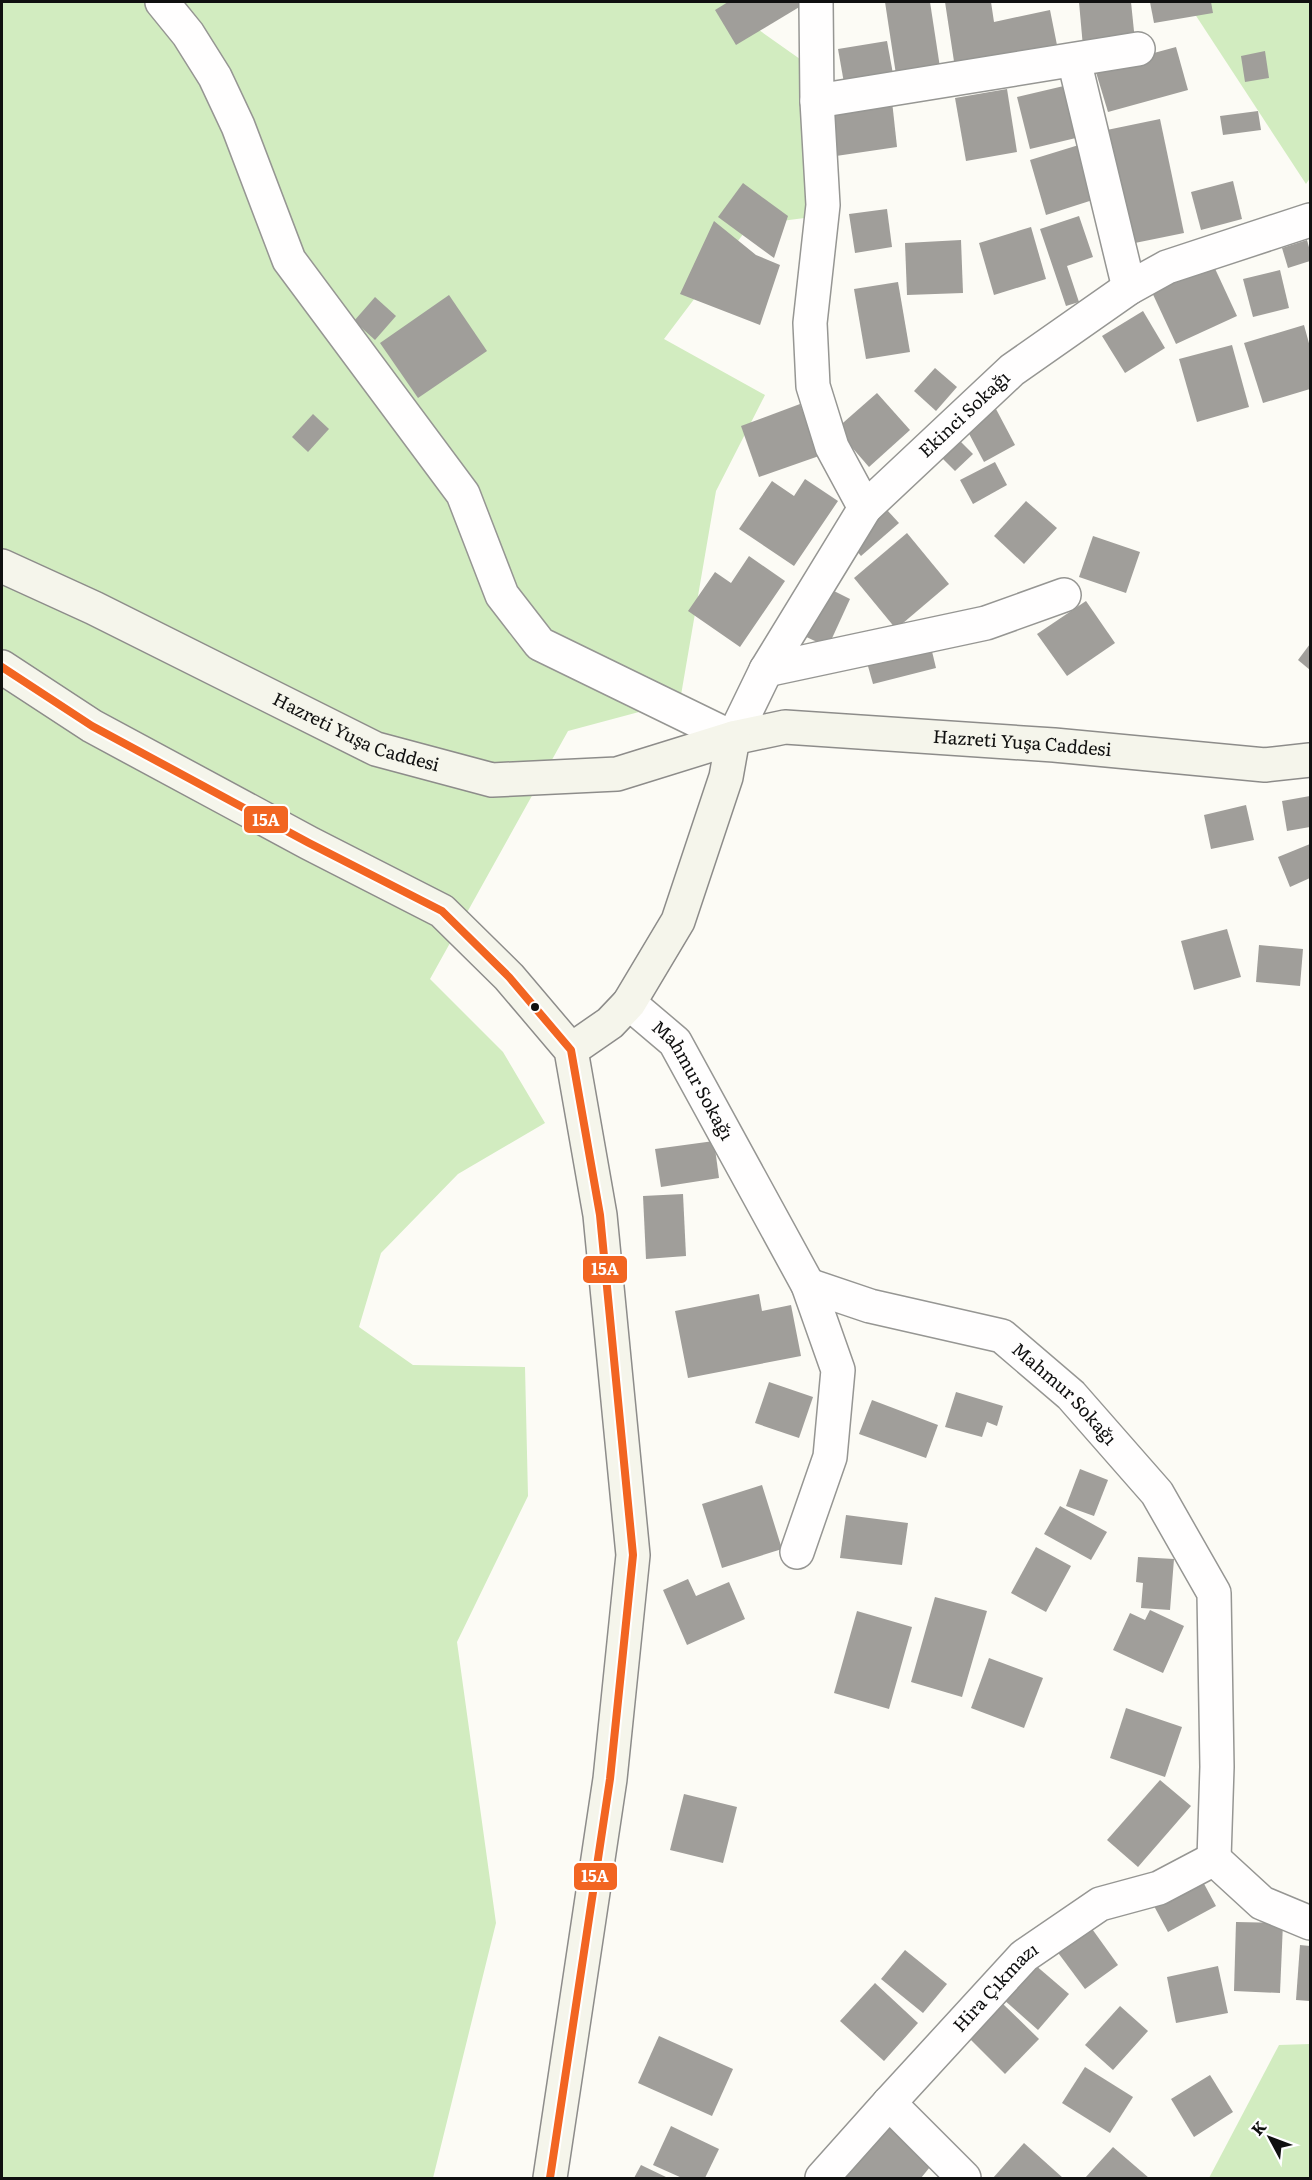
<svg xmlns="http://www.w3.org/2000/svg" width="1312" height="2180" viewBox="0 0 1312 2180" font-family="Literata,serif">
  <rect width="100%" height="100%" fill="#fcfbf5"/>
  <g fill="#d2ecc0">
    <path d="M2 2H727L725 6 807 64 820 216 750 225 664 339 765 395 716 491 680 701 568 731 430 979 503 1052 545 1123 458 1174 381 1253 359 1327 413 1365 525 1367 528 1496 457 1642 496 1923 433 2178H2Z"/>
    <path d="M1187 2H1310V178L1306 184Z"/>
    <path d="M1310 2044V2178H1209L1279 2045Z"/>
  </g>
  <g fill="#a09e9a">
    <path d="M728 2H798L801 6 736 45 715 10Z"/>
    <path d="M885 2H930L941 74 897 81Z"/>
    <path d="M945 2H991L994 22 1050 10 1058 50 955 68Z"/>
    <path d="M1079 2H1131L1135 41 1083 47Z"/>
    <path d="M1150 2H1211L1213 13 1154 23Z"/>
    <path d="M887 41 893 74 844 83 838 49Z"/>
    <path d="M1176 47 1188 90 1108 112 1095 69Z"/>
    <path d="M1265 51 1269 78 1245 82 1241 56Z"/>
    <path d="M1068 85 1080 137 1030 149 1017 97Z"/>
    <path d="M1007 89 1017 152 966 161 955 98Z"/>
    <path d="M892 101 897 147 836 156 832 111Z"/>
    <path d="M1258 111 1261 130 1223 135 1220 116Z"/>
    <path d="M1160 119 1184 233 1125 245 1102 131Z"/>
    <path d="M1082 144 1099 198 1046 215 1030 160Z"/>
    <path d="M1233 181 1242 219 1201 230 1191 192Z"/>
    <path d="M743 183 788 216 774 258 718 217Z"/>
    <path d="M887 209 892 247 855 253 849 214Z"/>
    <path d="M1079 216 1093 257 1067 266 1079 302 1066 306 1040 229Z"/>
    <path d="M714 221 756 255 780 265 760 325 680 294Z"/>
    <path d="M1031 227 1046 279 994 295 979 243Z"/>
    <path d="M961 240 963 293 907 295 905 243Z"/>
    <path d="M1307 240 1310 251V261L1288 268 1282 248Z"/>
    <path d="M1211 260 1237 316 1176 344 1150 288Z"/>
    <path d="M1280 270 1289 308 1253 317 1243 279Z"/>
    <path d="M898 282 910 352 866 359 854 289Z"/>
    <path d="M449 295 487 351 418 398 380 343Z"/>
    <path d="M375 297 396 316 375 340 354 321Z"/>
    <path d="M1143 311 1165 348 1125 373 1102 336Z"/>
    <path d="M1304 325 1310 347V389L1263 403 1244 343Z"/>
    <path d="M1232 345 1249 407 1197 422 1179 359Z"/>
    <path d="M935 368 957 387 936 411 914 391Z"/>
    <path d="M877 393 910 430 869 467 836 429Z"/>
    <path d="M800 404 819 456 759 477 741 426Z"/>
    <path d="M996 409 1015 445 984 462 965 426Z"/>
    <path d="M313 414 329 429 308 452 292 437Z"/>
    <path d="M955 436 973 454 955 471 937 453Z"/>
    <path d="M995 462 1007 485 973 504 960 480Z"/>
    <path d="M805 479 838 501 794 566 739 529 772 481 794 496Z"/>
    <path d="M1026 501 1057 528 1024 564 994 536Z"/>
    <path d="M887 510 899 523 861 556 850 543Z"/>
    <path d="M907 533 949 584 896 629 854 578Z"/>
    <path d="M1093 536 1140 552 1126 593 1079 577Z"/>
    <path d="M749 556 785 581 740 647 688 611 715 572 731 583Z"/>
    <path d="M824 586 850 599 828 647 802 635Z"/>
    <path d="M1086 601 1115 643 1067 676 1037 634Z"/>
    <path d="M930 643 936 668 873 684 866 659Z"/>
    <path d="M1310 644V670L1298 660Z"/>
    <path d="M1310 796V827L1287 831 1282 801Z"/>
    <path d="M1246 805 1254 840 1211 849 1204 815Z"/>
    <path d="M1310 844V878L1290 887 1278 857Z"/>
    <path d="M1227 929 1241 977 1194 990 1181 941Z"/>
    <path d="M1259 945 1303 949 1300 986 1256 982Z"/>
    <path d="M714 1141 719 1178 661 1187 655 1149Z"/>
    <path d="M683 1194 686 1256 646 1259 643 1196Z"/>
    <path d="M759 1294 762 1311 791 1305 801 1356 688 1378 675 1311Z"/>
    <path d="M769 1382 813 1397 799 1438 755 1423Z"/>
    <path d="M956 1392 1003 1406 997 1426 987 1422 982 1437 945 1427Z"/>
    <path d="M872 1400 938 1425 926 1458 859 1434Z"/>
    <path d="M1080 1469 1108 1480 1094 1516 1066 1506Z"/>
    <path d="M762 1485 782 1549 722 1568 702 1504Z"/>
    <path d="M1060 1506 1107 1532 1091 1560 1044 1534Z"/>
    <path d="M846 1515 908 1523 902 1565 840 1558Z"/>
    <path d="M1036 1547 1071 1566 1046 1612 1011 1593Z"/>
    <path d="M1138 1557 1174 1559 1170 1610 1141 1608 1143 1583 1136 1582Z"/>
    <path d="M688 1579 696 1596 729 1582 745 1619 687 1645 663 1590Z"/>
    <path d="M935 1597 987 1611 962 1697 911 1682Z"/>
    <path d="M1150 1610 1184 1626 1163 1673 1113 1650 1130 1613 1145 1620Z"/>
    <path d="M857 1611 912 1627 889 1709 834 1693Z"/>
    <path d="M989 1658 1043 1678 1024 1728 971 1708Z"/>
    <path d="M1126 1708 1182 1727 1165 1777 1110 1758Z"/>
    <path d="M1160 1780 1191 1806 1138 1867 1107 1840Z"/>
    <path d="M684 1794 737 1807 723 1863 670 1850Z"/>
    <path d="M1202 1880 1216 1906 1168 1932 1154 1906Z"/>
    <path d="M1236 1922 1283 1923 1280 1993 1234 1991Z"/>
    <path d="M1090 1926 1118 1965 1085 1989 1056 1950Z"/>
    <path d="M1300 1945 1310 1946V2001L1296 2000Z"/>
    <path d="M905 1950 947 1984 923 2013 881 1979Z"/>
    <path d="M1034 1964 1069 1994 1038 2030 1003 1999Z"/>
    <path d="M1218 1966 1228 2013 1176 2023 1167 1977Z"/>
    <path d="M875 1983 918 2023 884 2061 840 2021Z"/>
    <path d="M1001 2002 1039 2039 1005 2074 967 2036Z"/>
    <path d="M1120 2006 1148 2031 1113 2070 1085 2045Z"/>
    <path d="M659 2036 733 2069 712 2116 638 2083Z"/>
    <path d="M1085 2067 1133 2097 1110 2133 1062 2103Z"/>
    <path d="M1210 2075 1233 2112 1194 2137 1171 2099Z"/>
    <path d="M882 2122 934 2162 921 2178H843Z"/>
    <path d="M671 2126 719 2149 705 2178H682L653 2165Z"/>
    <path d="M1024 2143 1063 2178H993Z"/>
    <path d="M1113 2147 1149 2178H1085Z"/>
    <path d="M641 2165 668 2178H634Z"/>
  </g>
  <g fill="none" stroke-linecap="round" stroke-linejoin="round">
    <g stroke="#969693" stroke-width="36">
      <g id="street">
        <path id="s1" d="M162 2 188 34 215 77 238 126 289 260 463 494 502 595 540 644 733 738 766 670 865 508 1012 370 1129 288 1167 267 1310 220"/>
        <path d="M816 2 817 101 823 205 810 323 813 386 832 447 865 508"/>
        <path d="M1074 60 1129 288"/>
        <path d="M817 101 1138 49"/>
        <path d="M766 670 986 623 1064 595"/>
        <path id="s2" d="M629 1003 675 1042 808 1285 838 1370 830 1457 797 1552"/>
        <path id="s3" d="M808 1285 870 1306 1002 1336 1071 1395 1157 1493 1214 1593 1217 1767 1214 1859"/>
        <path d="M1214 1859 1262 1903 1310 1923"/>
        <path d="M889 2103 964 2178"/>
        <path id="s4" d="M822 2178 889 2103 1024 1956 1100 1904 1159 1888 1214 1859"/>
      </g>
    </g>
    <g stroke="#8d8c8a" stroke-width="36">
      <g id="secondary">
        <path id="s5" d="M2 566 94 608 376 749 492 780 617 774 733 738 785 727 1054 745 1265 765 1310 760"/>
        <path d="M2 667 92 726 309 843 442 911 509 977 571 1050 600 1215 633 1555 610 1779 550 2178"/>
        <path d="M571 1050 610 1023 629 1003 678 921 726 777 733 738"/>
      </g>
    </g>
    <use href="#street" stroke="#fffefe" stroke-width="33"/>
    <use href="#secondary" stroke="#f5f5eb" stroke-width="33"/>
    <g stroke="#fff" stroke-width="12">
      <path id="bus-1" d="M2 667 92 726 309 843 442 911 509 977 571 1050 600 1215 633 1555 610 1779 550 2178"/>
    </g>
    <use href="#bus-1" stroke="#f26522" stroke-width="8"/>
  </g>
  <circle fill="#101010" stroke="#fff" stroke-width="2" cx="535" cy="1007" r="5"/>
  <g text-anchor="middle" stroke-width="6" stroke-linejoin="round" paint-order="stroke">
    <g font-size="18" fill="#101010" stroke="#fff">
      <text dy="6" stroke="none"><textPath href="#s1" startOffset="1368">Ekinci Sokağı</textPath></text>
      <text dy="6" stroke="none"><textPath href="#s5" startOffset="392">Hazreti Yuşa Caddesi</textPath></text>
      <text dy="6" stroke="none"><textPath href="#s5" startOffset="1074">Hazreti Yuşa Caddesi</textPath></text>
      <text dy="6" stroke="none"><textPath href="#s2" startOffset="102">Mahmur Sokağı</textPath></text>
      <text dy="6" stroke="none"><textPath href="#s3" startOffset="286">Mahmur Sokağı</textPath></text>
      <text dy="6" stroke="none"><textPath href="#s4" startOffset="258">Hira Çıkmazı</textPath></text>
    </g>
  </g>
  <g stroke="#fff" stroke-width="2">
    <rect x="243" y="805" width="46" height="29" rx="6" fill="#f26522"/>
    <rect x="582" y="1255" width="46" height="29" rx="6" fill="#f26522"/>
    <rect x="573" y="1862" width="45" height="29" rx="6" fill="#f26522"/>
  </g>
  <g font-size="16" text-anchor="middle" font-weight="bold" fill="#fff">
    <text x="266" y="826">15A</text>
    <text x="605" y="1275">15A</text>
    <text x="595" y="1882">15A</text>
  </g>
  <rect width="1312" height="2180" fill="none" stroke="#101010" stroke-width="6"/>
  <g transform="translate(1270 2138) rotate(311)" stroke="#ffffff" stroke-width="4.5" paint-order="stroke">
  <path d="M0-4.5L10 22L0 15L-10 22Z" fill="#101010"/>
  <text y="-9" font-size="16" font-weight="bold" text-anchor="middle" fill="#101010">K</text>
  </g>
</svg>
